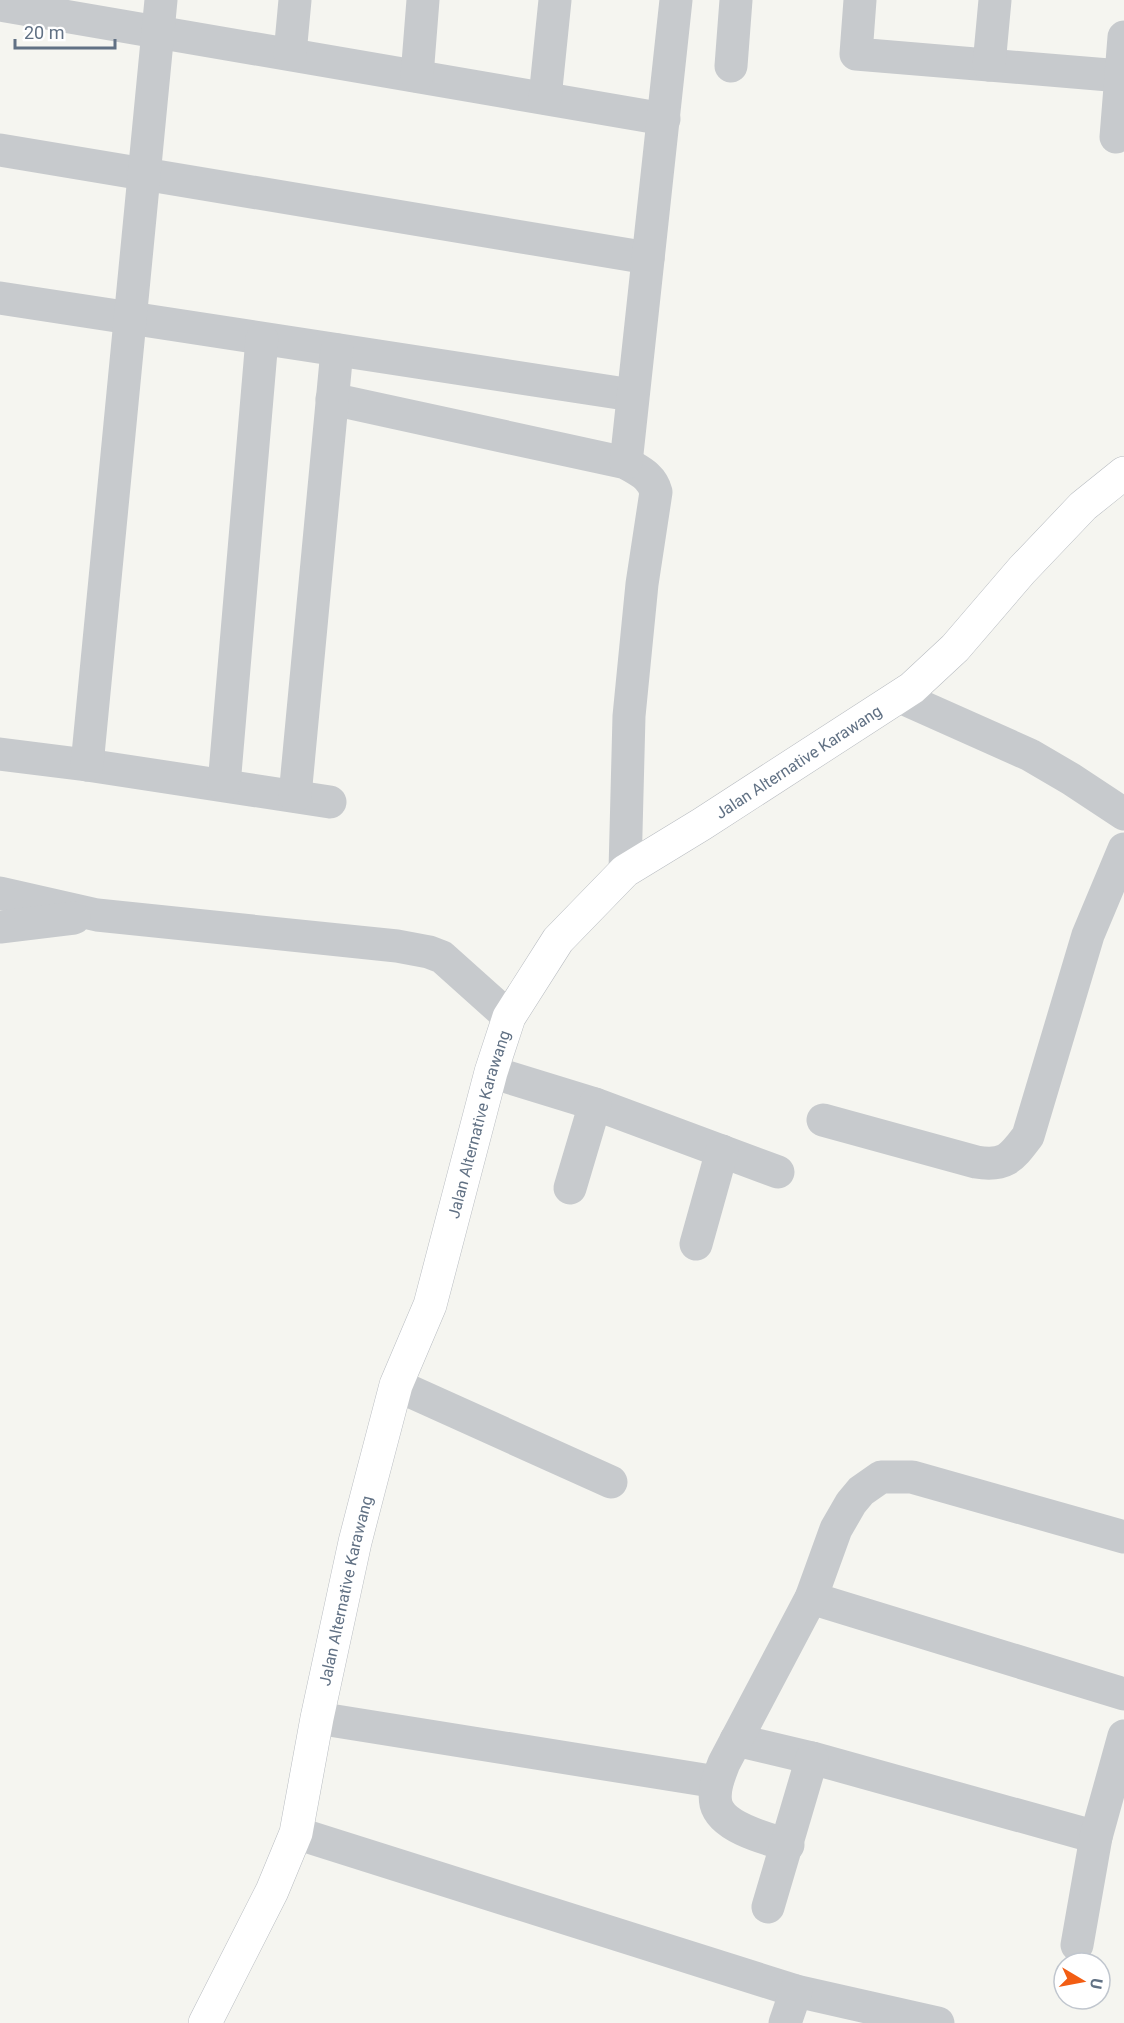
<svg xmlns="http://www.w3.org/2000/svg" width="1124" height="2023" viewBox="0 0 1124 2023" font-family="Roboto,sans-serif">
  <rect width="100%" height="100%" fill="#f5f5f0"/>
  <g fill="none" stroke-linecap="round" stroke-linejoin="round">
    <g stroke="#b8bcc1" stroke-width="34">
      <g id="secondary">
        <path id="s1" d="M205 2023 272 1891 296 1833 317 1718 355 1542 370 1484 396 1385 430 1305 491 1072 509 1017 558 940 625 871 702 824 912 688 955 648 1022 570 1083 506 1124 473"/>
      </g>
    </g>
    <g stroke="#c7cacd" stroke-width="33">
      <path d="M860 0 856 54 1121 76"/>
      <path d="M0 5 664 119"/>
      <path d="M290 54 295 0"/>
      <path d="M989 65 995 0"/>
      <path d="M731 66 736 0"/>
      <path d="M417 76 423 0"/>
      <path d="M545 98 555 0"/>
      <path d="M1116 137 1124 37"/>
      <path d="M0 150 648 258"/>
      <path d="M0 298 632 395"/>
      <path d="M332 399 626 463C639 471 652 476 656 492L642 584 629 716 625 871"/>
      <path d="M626 463 676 0"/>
      <path d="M900 697 1030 755 1071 779 1124 814"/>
      <path d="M0 754 87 765 330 802"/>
      <path d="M87 765 161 0"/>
      <path d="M224 785 262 339"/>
      <path d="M295 796 337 350"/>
      <path d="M0 893 97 915 397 946 429 952 442 957 509 1017"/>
      <path d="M0 927 74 918"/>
      <path d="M491 1072 595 1104 778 1172"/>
      <path d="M823 1120 976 1162C1006 1167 1012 1157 1028 1136L1088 935 1124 849"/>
      <path d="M570 1188 595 1104"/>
      <path d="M696 1244 722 1151"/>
      <path d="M396 1385 611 1482"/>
      <path d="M811 1598 1124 1694"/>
      <path d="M317 1718 717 1782"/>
      <path d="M736 1740 812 1758 1096 1837"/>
      <path d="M296 1833 796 1991 938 2023"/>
      <path d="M788 1845C768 1839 722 1828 716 1804 713 1790 719 1776 724 1763L811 1598 836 1529 851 1503 861 1491 881 1477H912L1124 1537"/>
      <path d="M768 1907 812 1758"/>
      <path d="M1077 1945 1096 1837 1124 1736"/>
      <path d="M785 2023 796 1991"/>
    </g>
    <use href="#secondary" stroke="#fff" stroke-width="33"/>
  </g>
  <g text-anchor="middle" stroke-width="6" stroke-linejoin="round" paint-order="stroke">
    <g font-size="16" fill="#617184" stroke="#fff">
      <text dy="6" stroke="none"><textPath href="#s1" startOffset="1448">Jalan Alternative Karawang</textPath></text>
      <text dy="6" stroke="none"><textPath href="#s1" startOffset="944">Jalan Alternative Karawang</textPath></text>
      <text dy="6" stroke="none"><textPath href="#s1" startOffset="458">Jalan Alternative Karawang</textPath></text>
    </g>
  </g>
  <g transform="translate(1082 1981) rotate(100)"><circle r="28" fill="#ffffff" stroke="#c0c6ce" stroke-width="1.5"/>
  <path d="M0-4.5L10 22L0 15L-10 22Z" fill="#f25d13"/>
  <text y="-9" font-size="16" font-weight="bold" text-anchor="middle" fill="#617184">U</text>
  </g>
  <path d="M15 39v9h100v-9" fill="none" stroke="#617184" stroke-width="3"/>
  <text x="24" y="39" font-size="18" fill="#617184" stroke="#ffffff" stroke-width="4.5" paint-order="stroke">20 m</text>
</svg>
